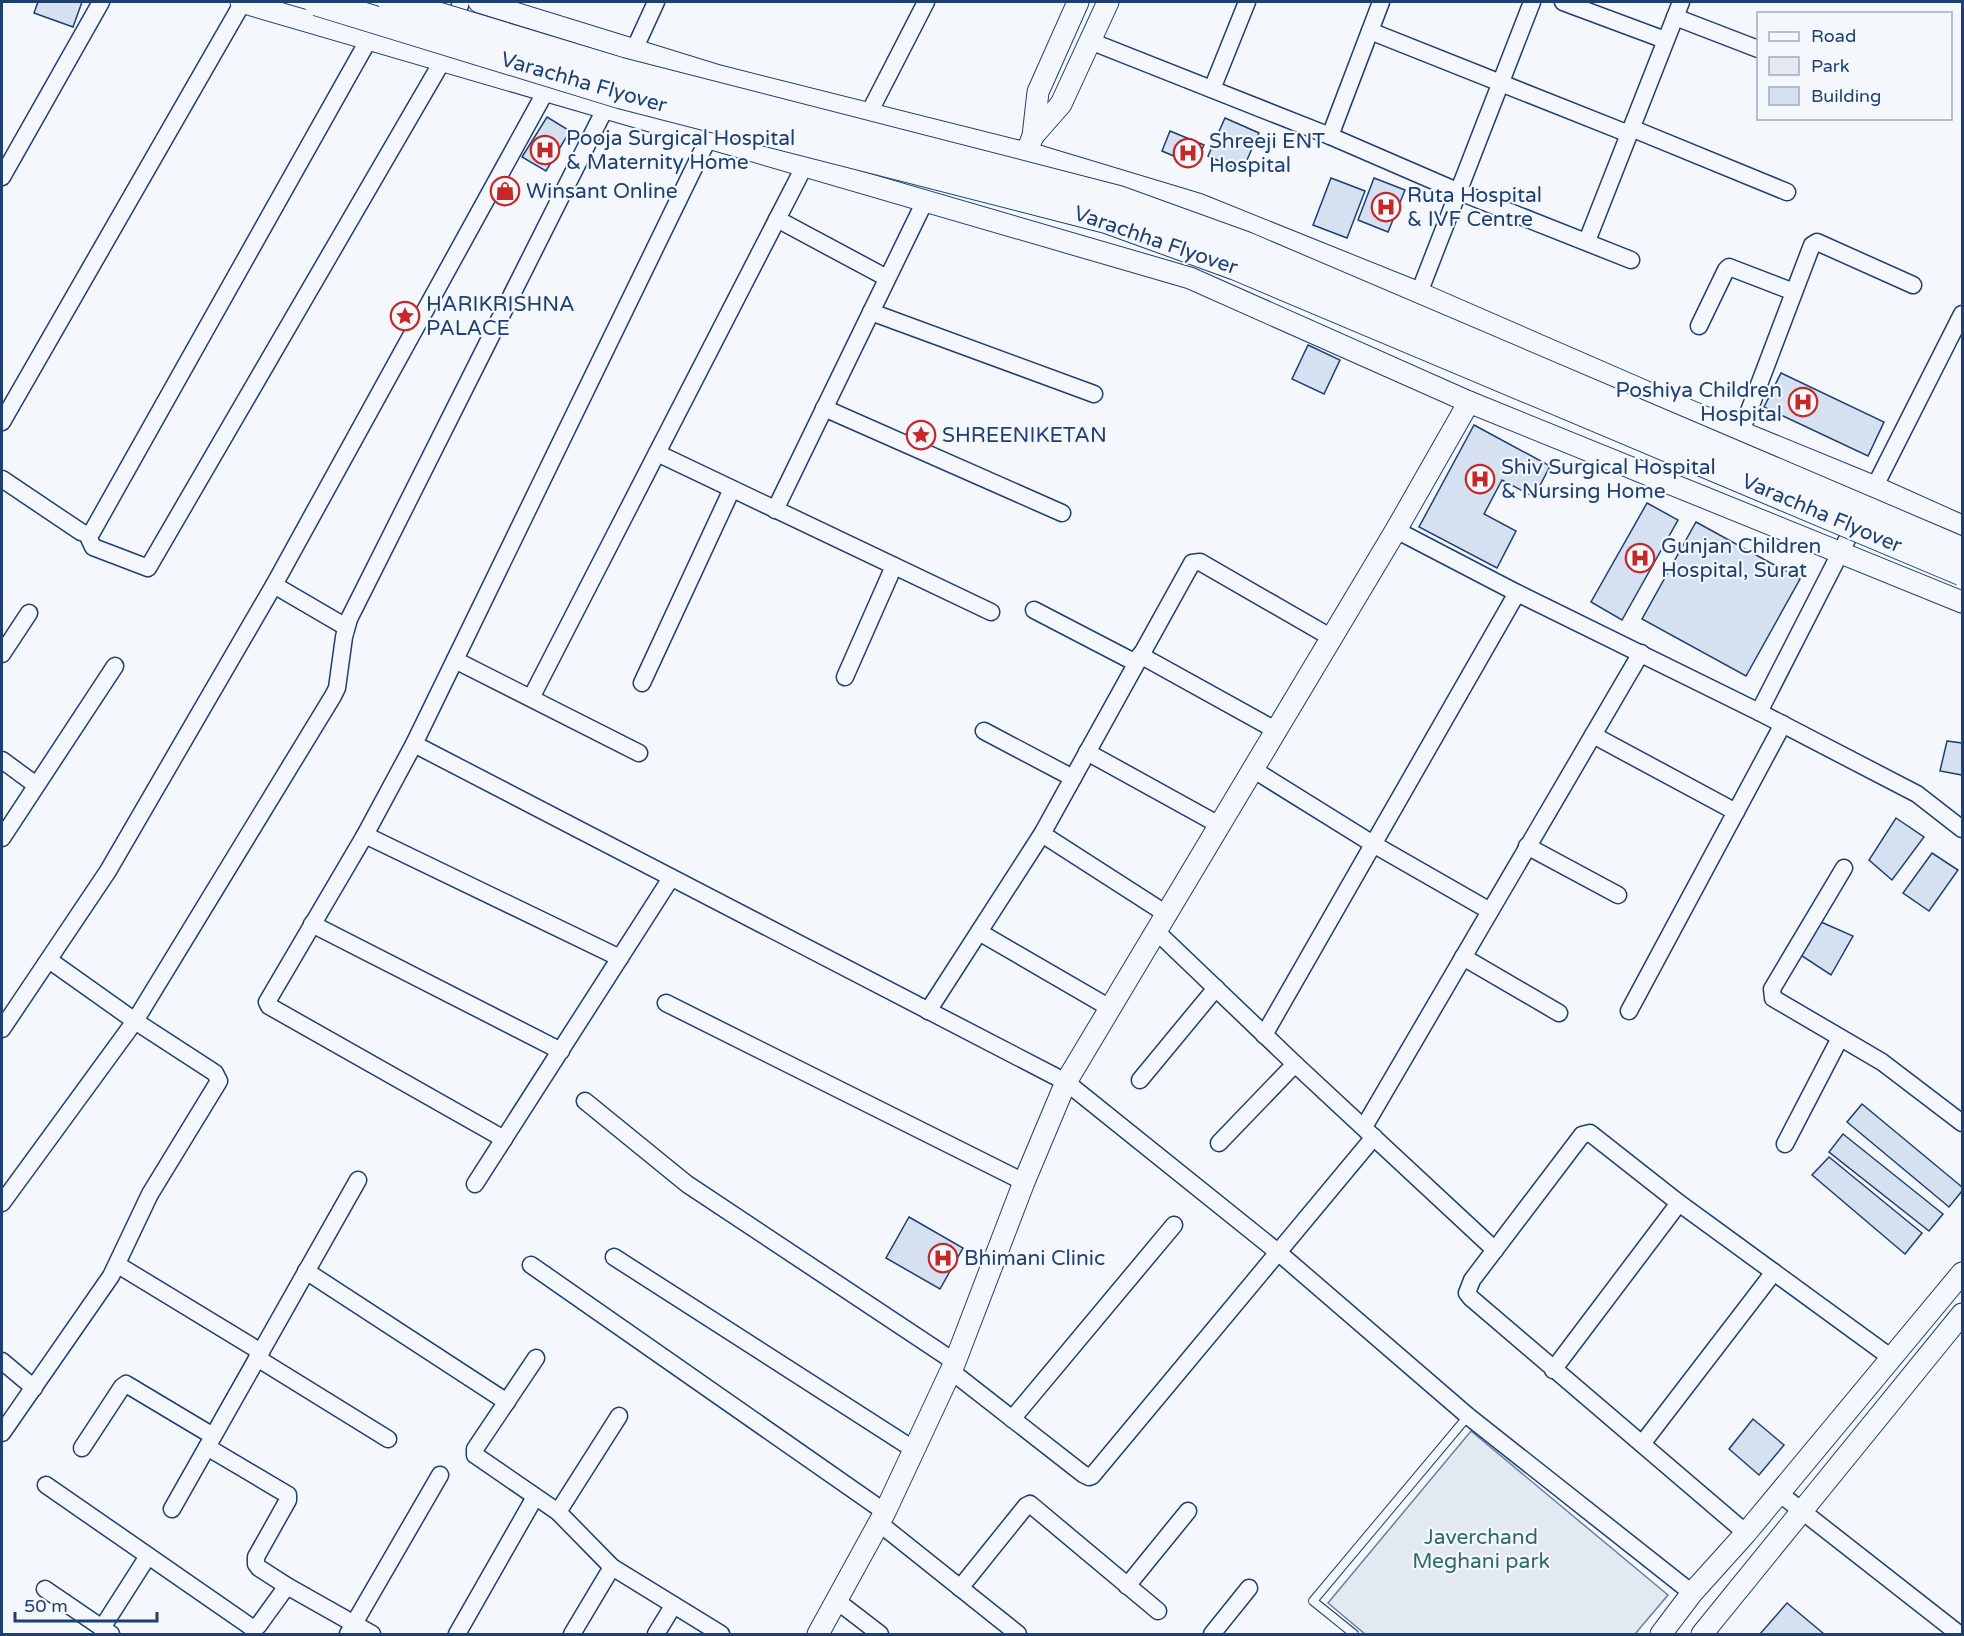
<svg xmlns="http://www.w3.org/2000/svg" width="1964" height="1636" viewBox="0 0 1964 1636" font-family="'Varela Round',sans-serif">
  <rect width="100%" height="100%" fill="#f4f7fb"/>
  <path fill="#e3e9f0" stroke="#687fa3" stroke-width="1.5" d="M1471 1431 1668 1595 1635 1634H1365L1328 1603Z"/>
  <g fill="#d5e0f0" stroke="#1d3f73" stroke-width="1.5">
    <path d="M38 2H82L73 27 34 13Z"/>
    <path d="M547 117 570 131 546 171 522 157Z"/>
    <path d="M1225 118 1259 133 1242 171 1208 156Z"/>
    <path d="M1170 131 1204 145 1195 165 1162 151Z"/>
    <path d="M1331 178 1365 191 1347 238 1313 225Z"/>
    <path d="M1374 178 1405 190 1388 232 1358 220Z"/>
    <path d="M1308 345 1340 360 1324 394 1292 379Z"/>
    <path d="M1781 373 1884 422 1868 456 1764 407Z"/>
    <path d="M1474 425 1550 466 1534 497 1502 480 1484 514 1516 531 1497 568 1419 527Z"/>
    <path d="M1647 503 1678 520 1622 620 1591 602Z"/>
    <path d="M1696 522 1800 579 1746 676 1642 619Z"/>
    <path d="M1947 741 1962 743V775L1940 771Z"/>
    <path d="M1896 818 1924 837 1892 880 1869 860Z"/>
    <path d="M1932 853 1958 870 1929 911 1903 893Z"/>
    <path d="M1821 922 1853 936 1831 975 1799 954Z"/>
    <path d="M1862 1104 1962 1187V1191L1949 1207 1847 1122Z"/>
    <path d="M1843 1134 1943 1214 1929 1231 1829 1152Z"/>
    <path d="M1829 1157 1922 1233 1905 1254 1812 1175Z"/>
    <path d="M909 1217 963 1248 940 1289 886 1258Z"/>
    <path d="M1753 1419 1784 1445 1759 1475 1729 1449Z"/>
    <path d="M1787 1603 1824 1634H1760Z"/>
  </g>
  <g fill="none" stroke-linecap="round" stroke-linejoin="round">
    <g stroke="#1d3f73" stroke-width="10">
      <path id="service" d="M1354 1634 1313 1601 1468 1416"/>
    </g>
    <g stroke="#1d3f73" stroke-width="19">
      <g id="minor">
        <path d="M1563 2 1665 40"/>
        <path d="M1675 17 1758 49"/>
        <path d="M1370 31 1629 134"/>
        <path d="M1090 41 1330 136 1457 191 1631 260"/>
        <path d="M634 50 656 2"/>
        <path d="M1212 89 1247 2"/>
        <path d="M868 115 926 2"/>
        <path d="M1631 128 1787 192"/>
        <path d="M1330 136 1381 2"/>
        <path d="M2 177 101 2"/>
        <path d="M777 219 887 278"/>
        <path d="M1587 241 1681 2"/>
        <path d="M1419 293 1532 2"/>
        <path d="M871 312 1094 394"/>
        <path d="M1699 326 1726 270 1729 267 1794 292"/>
        <path d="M824 408 1062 513"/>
        <path d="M2 422 243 2"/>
        <path d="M1741 432 1812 245 1817 242 1913 285"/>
        <path d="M657 453 991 612"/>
        <path d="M2 479 81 532 87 534 92 532 369 39"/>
        <path d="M1869 498 1962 314"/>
        <path d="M775 510 925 201"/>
        <path d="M1396 530 1517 593 1759 712 1917 794 1962 829"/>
        <path d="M87 534 93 547 148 568 443 60 461 2"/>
        <path d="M274 585 346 627"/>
        <path d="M1034 610 1136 663"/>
        <path d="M2 654 29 613"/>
        <path d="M1140 655 1277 731"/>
        <path d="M455 660 639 753"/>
        <path d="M845 677 894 566"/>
        <path d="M642 683 732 489"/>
        <path d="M531 698 805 165"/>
        <path d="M1759 712 1857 520"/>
        <path d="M984 731 1073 778"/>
        <path d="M1593 735 1736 812"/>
        <path d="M414 744 1066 1082 1279 1253 1468 1416 1692 1593"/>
        <path d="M1087 752 1221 826"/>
        <path d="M2 760 36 785"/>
        <path d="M1254 770 1373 844 1490 911"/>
        <path d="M1042 834 1168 915"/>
        <path d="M365 835 620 958"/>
        <path d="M2 838 115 666"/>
        <path d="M1527 846 1618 895"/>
        <path d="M1844 868 1772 989 1773 998 1882 1062 1962 1123"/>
        <path d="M312 924 561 1051"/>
        <path d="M979 932 1110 1008"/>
        <path d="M1157 932 1295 1064 1495 1250"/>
        <path d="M1463 957 1559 1013"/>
        <path d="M666 1003 1024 1182"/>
        <path d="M928 1011 1042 834 1192 563 1200 562 1332 638"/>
        <path d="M1629 1011 1783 724"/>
        <path d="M2 1029 108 871 274 585 547 89"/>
        <path d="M1264 1035 1517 593"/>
        <path d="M1140 1080 1216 988"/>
        <path d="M585 1101 687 1184 955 1362"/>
        <path d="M1364 1127 1641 653"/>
        <path d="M504 1139 269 1006 267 1002 365 835 414 744 709 137"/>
        <path d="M1219 1143 1295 1064"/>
        <path d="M1785 1144 1840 1038"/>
        <path d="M475 1184 671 878"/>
        <path d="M2 1203 135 1021 333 696 337 688 344 637 349 619 606 107"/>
        <path d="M614 1257 913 1449"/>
        <path d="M118 1265 261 1352"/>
        <path d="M531 1265 885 1512"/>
        <path d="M306 1271 507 1402"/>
        <path d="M257 1358 388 1439"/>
        <path d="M536 1358 475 1449V1455L558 1512 612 1567 721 1634"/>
        <path d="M2 1361 34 1388"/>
        <path d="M1553 1370 1679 1203"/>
        <path d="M951 1371 1083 1474 1089 1477 1092 1476 1374 1137"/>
        <path d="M1012 1419 1174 1225"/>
        <path d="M2 1433 111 1276 150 1194 219 1081 215 1073 135 1021 49 960"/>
        <path d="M1642 1444 1774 1272"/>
        <path d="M207 1447 288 1495V1500L256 1557V1564L259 1568 287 1586 372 1634"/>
        <path d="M82 1448 122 1387 126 1384 213 1436"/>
        <path d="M46 1485 251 1627 258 1626 287 1586"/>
        <path d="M1779 1493 1959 1634"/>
        <path d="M172 1509 358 1180"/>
        <path d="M558 1512 619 1416"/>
        <path d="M879 1523 1018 1634"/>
        <path d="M1746 1533 1471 1298 1467 1293 1472 1280 1582 1135 1590 1133 1679 1203 1893 1359"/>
        <path d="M1127 1586 1188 1511"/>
        <path d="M960 1588 1026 1506 1030 1504 1158 1611"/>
        <path d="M45 1589 111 1634"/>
        <path d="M837 1601 880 1634"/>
        <path d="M102 1628 148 1556"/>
        <path d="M348 1634 440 1475"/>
        <path d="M457 1634 535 1497"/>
        <path d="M572 1634 612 1567"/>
        <path d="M656 1634 673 1606"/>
        <path d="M1212 1634 1249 1588"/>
      </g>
    </g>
    <g stroke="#1d3f73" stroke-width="23">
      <g id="tertiary">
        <path d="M241 2 1190 278 1469 402 1962 602"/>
        <path d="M479 2 719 76 1042 157 1198 204 1419 293 1697 414 1875 487 1962 526"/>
        <path d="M1033 136 1061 104 1108 2"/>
        <path d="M1022 164 1033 136 1038 92 1078 2"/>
        <path d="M818 1634 885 1512 955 1362 1024 1182 1066 1082 1396 530 1469 402"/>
        <path d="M1661 1634 1692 1593 1746 1533 1962 1273"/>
        <path d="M1702 1634 1962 1314"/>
      </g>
    </g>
    <use href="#service" stroke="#f4f7fb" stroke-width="8"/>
    <use href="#minor" stroke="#f4f7fb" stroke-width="16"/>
    <use href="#tertiary" stroke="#f4f7fb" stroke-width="21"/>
    <g stroke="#1d3f73" stroke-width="29" stroke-linecap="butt">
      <g id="primary-bridge">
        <path d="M317 2 621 95 1108 220 1235 266 1962 572"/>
        <path d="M392 2 619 71 1117 199 1247 246 1962 551"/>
      </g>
    </g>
    <use href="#primary-bridge" stroke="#f4f7fb" stroke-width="27"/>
  </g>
  <defs>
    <g id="hospital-ring" transform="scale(1.5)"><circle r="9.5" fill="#f4f7fb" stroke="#c62828" stroke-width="1.5"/><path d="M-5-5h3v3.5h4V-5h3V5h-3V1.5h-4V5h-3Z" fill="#c62828"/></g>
    <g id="shop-ring" transform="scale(1.5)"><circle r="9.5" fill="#f4f7fb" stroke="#c62828" stroke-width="1.5"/><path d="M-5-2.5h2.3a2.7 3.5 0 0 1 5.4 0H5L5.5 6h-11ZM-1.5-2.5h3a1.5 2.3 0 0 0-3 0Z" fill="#c62828"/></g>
    <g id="sight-ring" transform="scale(1.5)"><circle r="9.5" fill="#f4f7fb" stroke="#c62828" stroke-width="1.5"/><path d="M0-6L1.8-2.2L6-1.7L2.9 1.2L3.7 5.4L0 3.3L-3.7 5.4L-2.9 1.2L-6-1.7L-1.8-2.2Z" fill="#c62828"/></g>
  </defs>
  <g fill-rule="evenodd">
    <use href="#hospital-ring" x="545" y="150"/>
    <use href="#hospital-ring" x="1188" y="153"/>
    <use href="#shop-ring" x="505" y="191"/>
    <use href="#hospital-ring" x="1386" y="207"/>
    <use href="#sight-ring" x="405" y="316"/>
    <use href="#hospital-ring" x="1803" y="402"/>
    <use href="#sight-ring" x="921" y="435"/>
    <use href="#hospital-ring" x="1480" y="479"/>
    <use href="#hospital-ring" x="1640" y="558"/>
    <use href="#hospital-ring" x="943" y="1258"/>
  </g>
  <g text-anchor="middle" stroke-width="4.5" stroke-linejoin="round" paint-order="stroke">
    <g font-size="21" fill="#1d3f73" stroke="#f4f7fb">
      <text transform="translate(584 82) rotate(16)" y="7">Varachha Flyover</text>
      <text transform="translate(1156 240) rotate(19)" y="7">Varachha Flyover</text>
      <text transform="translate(1822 513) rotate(23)" y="7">Varachha Flyover</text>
    </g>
    <g font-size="21" fill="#1d3f73" stroke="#f4f7fb" text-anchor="start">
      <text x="566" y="145">Pooja Surgical Hospital<tspan x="566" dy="24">&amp; Maternity Home</tspan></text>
      <text x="1209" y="148">Shreeji ENT<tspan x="1209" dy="24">Hospital</tspan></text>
      <text x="526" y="198">Winsant Online</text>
      <text x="1407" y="202">Ruta Hospital<tspan x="1407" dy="24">&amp; IVF Centre</tspan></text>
      <text x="426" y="311">HARIKRISHNA<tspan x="426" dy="24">PALACE</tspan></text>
      <text x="1782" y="397" text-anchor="end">Poshiya Children<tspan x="1782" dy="24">Hospital</tspan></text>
      <text x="942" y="442">SHREENIKETAN</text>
      <text x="1501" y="474">Shiv Surgical Hospital<tspan x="1501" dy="24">&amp; Nursing Home</tspan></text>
      <text x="1661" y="553">Gunjan Children<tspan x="1661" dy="24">Hospital, Surat</tspan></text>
      <text x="964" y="1265">Bhimani Clinic</text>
    </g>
    <g font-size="21" fill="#2c6c60" stroke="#f4f7fb">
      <text x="1481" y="1544">Javerchand<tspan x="1481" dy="24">Meghani park</tspan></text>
    </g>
  </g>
  <rect width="1964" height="1636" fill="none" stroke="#1d3f73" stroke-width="6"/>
  <rect x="1757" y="12" width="195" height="108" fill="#f4f7fb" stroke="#9eadc5" stroke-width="1.5"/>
  <rect x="1769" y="32" width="30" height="9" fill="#f4f7fb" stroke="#9eadc5" stroke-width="1.5"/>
  <text x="1811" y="42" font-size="18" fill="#1d3f73">Road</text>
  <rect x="1769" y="57" width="30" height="18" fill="#e3e9f0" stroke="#9eadc5" stroke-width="1.5"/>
  <text x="1811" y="72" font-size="18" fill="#1d3f73">Park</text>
  <rect x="1769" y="87" width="30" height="18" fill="#d5e0f0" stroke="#9eadc5" stroke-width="1.5"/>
  <text x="1811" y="102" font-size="18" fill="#1d3f73">Building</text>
  <path d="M15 1612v9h142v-9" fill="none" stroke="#1d3f73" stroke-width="3"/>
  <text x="24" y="1612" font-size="18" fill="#1d3f73" stroke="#f4f7fb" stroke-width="4.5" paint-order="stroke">50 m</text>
</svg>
